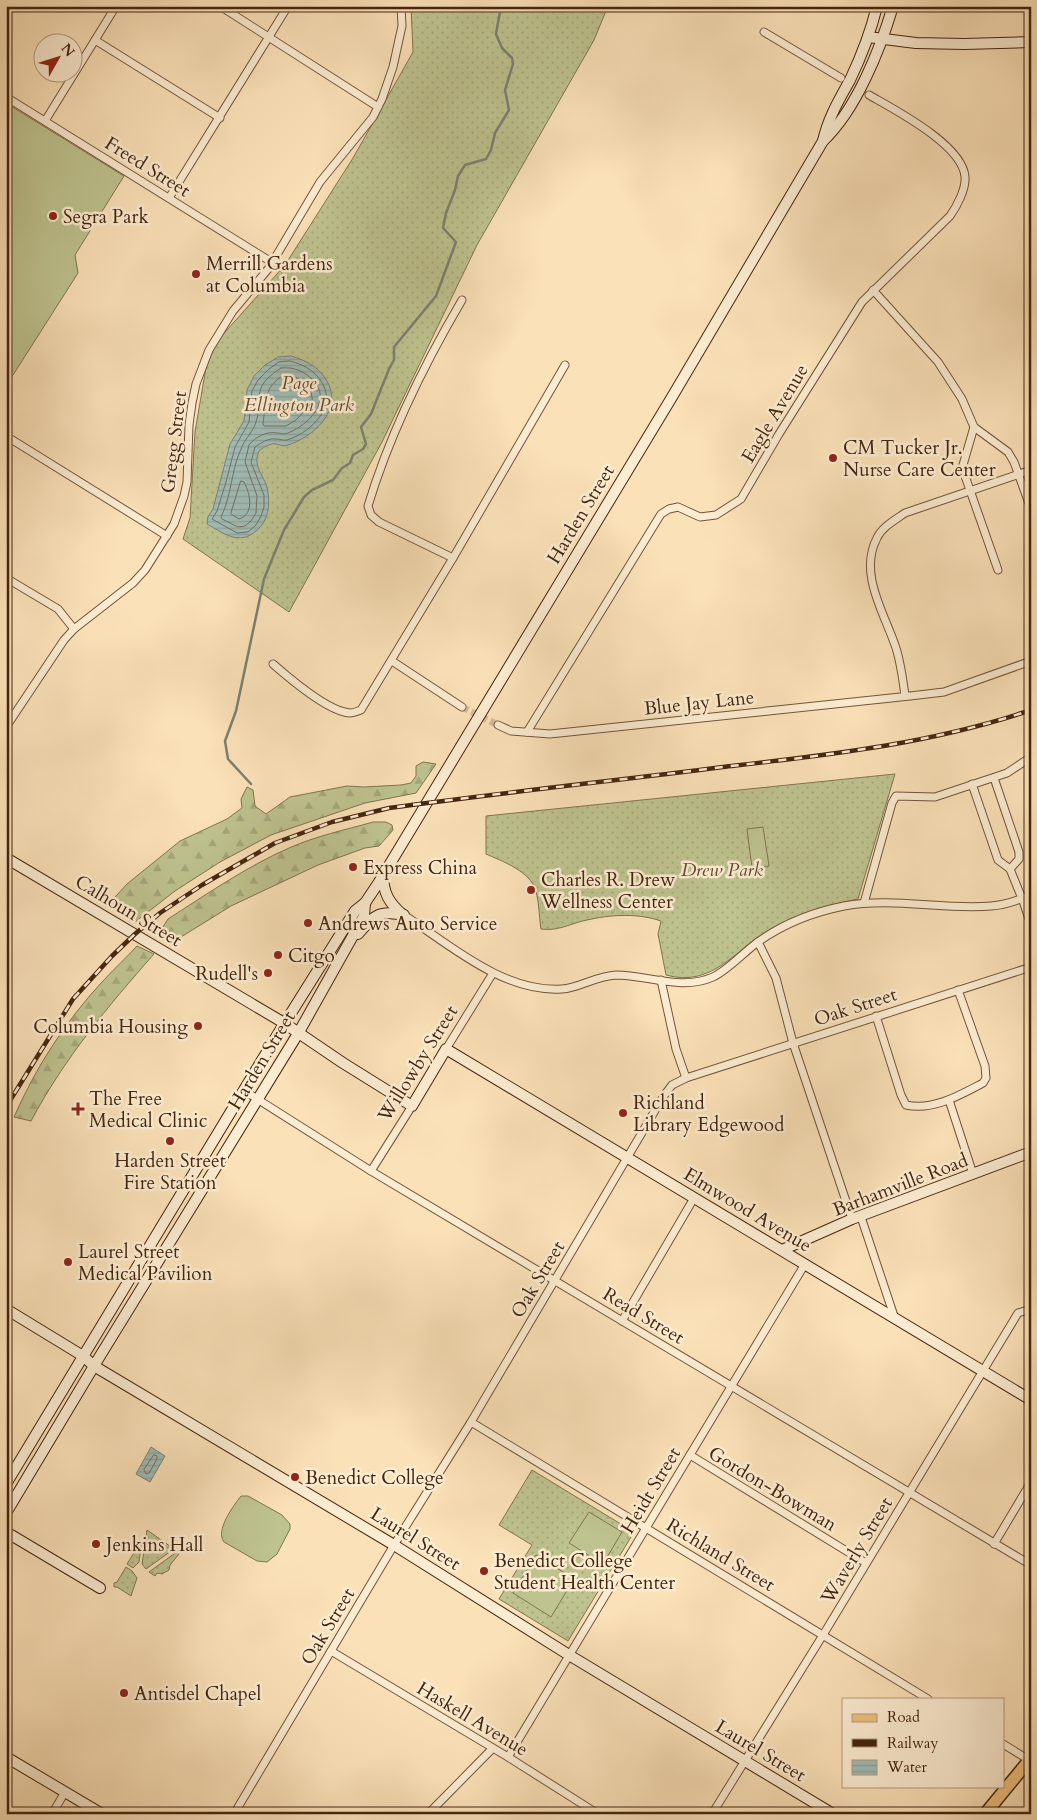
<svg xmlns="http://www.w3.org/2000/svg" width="1037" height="1820" viewBox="0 0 1037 1820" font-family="Cardo,serif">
  <defs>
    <pattern id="grass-dots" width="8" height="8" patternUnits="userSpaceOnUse" patternTransform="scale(1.25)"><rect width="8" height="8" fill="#bec38f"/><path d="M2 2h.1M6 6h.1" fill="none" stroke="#a4a77a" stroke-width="1.8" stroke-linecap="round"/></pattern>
    <pattern id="forest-firs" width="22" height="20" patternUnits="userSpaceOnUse" patternTransform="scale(1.25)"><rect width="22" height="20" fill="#bec38f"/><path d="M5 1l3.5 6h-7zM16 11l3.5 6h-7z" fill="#a4a77a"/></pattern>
    <pattern id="water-rules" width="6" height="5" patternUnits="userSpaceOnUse" patternTransform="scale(1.25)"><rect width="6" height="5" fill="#a0bcb6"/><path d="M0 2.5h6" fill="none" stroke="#8ba19b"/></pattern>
  </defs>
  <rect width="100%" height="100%" fill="#fbe1b8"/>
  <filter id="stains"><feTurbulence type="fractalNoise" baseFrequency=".004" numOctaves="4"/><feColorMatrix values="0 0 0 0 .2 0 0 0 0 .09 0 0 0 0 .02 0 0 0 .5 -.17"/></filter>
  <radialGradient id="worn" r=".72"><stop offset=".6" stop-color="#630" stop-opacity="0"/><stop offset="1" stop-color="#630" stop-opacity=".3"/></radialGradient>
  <g fill="url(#grass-dots)" stroke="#81744f">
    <path d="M411 6H608L594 40 477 245 382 442 289 612 183 539 190 518 195 432 209 350 285 265 353 158 413 52Z"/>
    <path d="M895 774 858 899C828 905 798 914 771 929 734 950 713 988 666 975L658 934 661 921C635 912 605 915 579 922 566 926 555 931 541 929 539 917 539 896 534 886 526 870 502 861 486 854V816Z"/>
    <path d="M532 1470 634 1532 568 1641 499 1599 532 1545 499 1525Z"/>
    <path d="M147 1530 174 1549 146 1569 142 1564Z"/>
    <path d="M142 1540 139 1562 133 1568 127 1564Z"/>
    <path d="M178 1551 179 1554 170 1565 169 1570 162 1574 157 1573 155 1576 149 1572Z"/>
    <path d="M126 1567 132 1571 137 1578 131 1596 117 1587H114V1583L117 1582Z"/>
  </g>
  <g fill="url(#forest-firs)" stroke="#81744f">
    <path d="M423 762 436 764 416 793 365 803 271 835 220 862 175 891 135 922 130 921 113 909 115 897 127 884 180 841 227 819 242 808 241 799 247 787 253 790 255 806 266 814 290 797 347 786 364 787 401 785 411 783 416 776V766Z"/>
    <path d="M373 822H386L392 825 393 830 379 846 365 848 318 865 231 906 181 937 163 939 161 930 168 919C207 894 246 867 289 848 316 836 345 830 373 822Z"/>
    <path d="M137 946 154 954C108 1006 64 1059 31 1121L14 1117C36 1067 65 1022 102 982 113 970 126 958 137 946Z"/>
  </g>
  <g fill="#bec38f" stroke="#81744f">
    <path d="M6 103 124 176 75 255 78 273 6 386Z"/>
    <path d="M763 827 769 866 752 868 747 829Z"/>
    <path d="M241 1496H248L282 1515 290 1524V1529L277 1554 267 1562 257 1561 224 1542C215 1531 233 1506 241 1496Z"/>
    <path d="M589 1512 622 1532 603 1564 569 1543Z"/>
    <path d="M536 1555 574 1579 551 1617 513 1593Z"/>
  </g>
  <g fill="url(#water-rules)" stroke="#7b8073">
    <path d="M291 356C308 361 321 368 329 385 341 413 311 438 288 445 283 447 281 445 276 444 270 443 264 447 259 451 258 454 256 459 257 462 258 470 263 477 266 484 271 500 270 520 256 531 239 546 223 533 207 524L208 517 213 509 230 444 244 421 247 390 254 376 265 365 278 357Z"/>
    <path d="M151 1447 165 1456 150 1482 136 1474Z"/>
  </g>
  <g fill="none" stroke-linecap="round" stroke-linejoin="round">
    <g stroke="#727062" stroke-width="1">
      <path d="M290 361C306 365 319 373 325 389 333 412 307 434 287 440 283 441 281 439 276 439 268 438 261 443 255 447L251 462 264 495V507L261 516 256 525 248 532 237 533 212 519 217 511 226 482 235 447 249 422 252 391 258 380 269 369 279 362Z"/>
      <path d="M281 368C290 367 299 369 307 375 336 396 312 423 288 433 283 435 282 433 277 433 267 431 255 437 249 445L245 462 257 496 256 513 251 521 245 526 238 527 222 519 221 517C232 495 231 470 241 449 244 440 251 434 255 425 265 398 248 389 281 368Z"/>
      <path d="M284 375C300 375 314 387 312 403L296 420 286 426H264L263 424C266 402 263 387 284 375Z"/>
      <path d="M241 481 244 482C250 493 255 514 239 519L231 514Z"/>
      <path d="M154 1455 157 1456V1459L149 1473 146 1474 144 1470Z"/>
    </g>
    <path stroke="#7b8073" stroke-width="2.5" d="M251 784 228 759 225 741 236 711 264 579 284 530 304 497 312 490 333 480 342 468 350 463 353 455 363 449 366 444 361 427 371 414 389 369 394 360V347L436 296 456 242 443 228 446 213 455 190 458 176 465 165 486 159 491 150 495 133 509 110 505 90 513 64 512 58 502 48 496 34 501 6"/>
    <path stroke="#d6bb96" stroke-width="7" stroke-dasharray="7 3.5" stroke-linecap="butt" d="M462 707 498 725"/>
    <g stroke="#725439" stroke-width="9">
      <g id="street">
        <path d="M220 6 378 107"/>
        <path d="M764 32 841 78"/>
        <path d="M95 40 220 118"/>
        <path d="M6 97 273 263"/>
        <path d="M45 121 116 6"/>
        <path d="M169 198 288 6"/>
        <path d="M873 290 938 362 962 399 974 427 1008 452 1014 462 1031 509"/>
        <path d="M974 427 963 465 965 476 998 570"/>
        <path d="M6 436 167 536"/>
        <path d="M453 558 379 522 371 515 368 506C389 436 425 363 462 300"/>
        <path d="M6 578 58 609 74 629"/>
        <path d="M392 661 462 707"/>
        <path d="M273 664C289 678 329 712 350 713 354 713 358 711 361 710L453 558 565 365"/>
        <path d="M905 696C903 680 901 664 896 648 885 614 858 574 877 538 882 527 895 520 905 513L1031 470"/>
        <path d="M498 725 511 731 550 734 910 696 944 692 1031 661"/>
        <path d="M6 727 64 640 74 629 133 583 145 570 174 524 184 496 187 482 189 425 192 403 196 384 209 350 233 311 269 268 320 182 373 117 382 99 393 67 402 26 401 6"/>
        <path d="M527 732 661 514 669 509 678 507 700 517 716 515 741 499 779 434 862 302 950 216C957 206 966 189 965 177 963 145 895 110 869 95"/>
        <path d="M994 778 1019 852V859L1010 869"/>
        <path d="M972 784 998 860 1010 869 1023 901 1031 925"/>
        <path d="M864 903 892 803 896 796 935 797 1007 773 1031 757"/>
        <path d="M404 915C450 945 504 993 562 989 579 988 596 976 616 975 648 975 682 991 713 977 728 970 744 952 758 942 783 924 814 912 844 906 893 897 942 910 991 906 1004 905 1019 900 1031 895"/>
        <path d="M758 942 776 978 793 1043 852 1219"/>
        <path d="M661 980 676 1049 686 1078"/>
        <path d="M876 1016 901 1095 906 1105C933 1111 960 1095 983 1083L986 1078 985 1066 958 990"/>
        <path d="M446 1049 493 973"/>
        <path d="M243 1090 371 1171 1031 1565"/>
        <path d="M949 1100 973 1174"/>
        <path d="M371 1171 412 1106"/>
        <path d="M861 1217 895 1319"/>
        <path d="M622 1321 694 1198"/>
        <path d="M471 1422 928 1699"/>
        <path d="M690 1455 866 1563"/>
        <path d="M994 1544 1031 1482"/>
        <path d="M331 1651 508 1757 598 1814"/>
        <path d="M1003 1744 1029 1760"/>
        <path d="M508 1757 805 1264"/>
        <path d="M52 1814 65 1792"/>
        <path d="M234 1814 394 1545 471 1422 663 1097 672 1085 686 1078 1031 967"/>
        <path d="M428 1814 492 1749"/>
        <path d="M712 1814 823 1635 1018 1313 1031 1309"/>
      </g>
    </g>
    <g stroke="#44250f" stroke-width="12">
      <g id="secondary">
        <path d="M868 37 916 43 964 44 1031 42"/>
        <path d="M823 141C828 118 839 100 850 80 861 57 871 31 877 6"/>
        <path d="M6 858 284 1023 343 1063 412 1106 446 1049 1031 1400"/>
        <path d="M383 874C383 893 389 903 403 915"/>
        <path d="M358 934C374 915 379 910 404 915"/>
        <path d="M782 1250 852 1219 1031 1152"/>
        <path d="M6 1309 83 1356 94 1366 394 1545 569 1655 833 1814"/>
        <path d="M6 1484 276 1037 355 911 365 903 379 882 672 397 823 141C856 110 880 50 893 6"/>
        <path d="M6 1513 100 1356 299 1032 364 916 365 903"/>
        <path d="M6 1532 100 1588"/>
        <path d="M6 1757 102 1814"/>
      </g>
    </g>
    <g stroke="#44250f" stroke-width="14">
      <path id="primary" d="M985 1814 1031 1758"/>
    </g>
    <use href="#street" stroke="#fcecd1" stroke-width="7"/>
    <use href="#secondary" stroke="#fcecd1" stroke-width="10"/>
    <use href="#primary" stroke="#eec07c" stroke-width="11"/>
    <g stroke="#44250f" stroke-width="4.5">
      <path id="rail" d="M6 1107 73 999 112 956 135 934 160 913 202 885 275 843 332 822 389 808C500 793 612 781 723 767 827 755 931 744 1031 710"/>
    </g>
    <use href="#rail" stroke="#fcecd1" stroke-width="2.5" stroke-dasharray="8" stroke-linecap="butt"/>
  </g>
  <g fill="#8f2418" stroke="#fcecd1" stroke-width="2">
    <circle cx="53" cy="216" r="5"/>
    <circle cx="196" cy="274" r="5"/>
    <circle cx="833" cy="458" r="5"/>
    <circle cx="353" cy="867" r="5"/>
    <circle cx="531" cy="890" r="5"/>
    <circle cx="308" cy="923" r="5"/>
    <circle cx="278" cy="955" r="5"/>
    <circle cx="268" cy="973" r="5"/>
    <circle cx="198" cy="1026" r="5"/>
    <path d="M75.5 1101.5h5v5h5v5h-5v5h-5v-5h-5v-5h5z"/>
    <circle cx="623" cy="1113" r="5"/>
    <circle cx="170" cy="1141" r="5"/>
    <circle cx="68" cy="1262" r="5"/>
    <circle cx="295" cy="1477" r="5"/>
    <circle cx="96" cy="1544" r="5"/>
    <circle cx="484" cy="1571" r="5"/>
    <circle cx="124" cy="1693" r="5"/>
  </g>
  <g text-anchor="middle" stroke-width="5" stroke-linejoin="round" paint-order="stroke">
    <g font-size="19" fill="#44250f" stroke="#fcecd1">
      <text transform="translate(148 166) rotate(32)" y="7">Freed Street</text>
      <text transform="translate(774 413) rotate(-59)" y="7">Eagle Avenue</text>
      <text transform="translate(173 442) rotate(-83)" y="7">Gregg Street</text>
      <text transform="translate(580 514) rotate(-59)" y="7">Harden Street</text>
      <text transform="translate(699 702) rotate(-6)" y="7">Blue Jay Lane</text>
      <text transform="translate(129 910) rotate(31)" y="7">Calhoun Street</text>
      <text transform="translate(855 1006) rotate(-18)" y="7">Oak Street</text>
      <text transform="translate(261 1060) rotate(-59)" y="7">Harden Street</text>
      <text transform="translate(417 1063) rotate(-58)" y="7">Willowby Street</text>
      <text transform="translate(900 1184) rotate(-21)" y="7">Barhamville Road</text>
      <text transform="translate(748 1209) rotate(31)" y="7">Elmwood Avenue</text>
      <text transform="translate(537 1279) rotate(-59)" y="7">Oak Street</text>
      <text transform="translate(644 1315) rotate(31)" y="7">Read Street</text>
      <text transform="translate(773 1488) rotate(31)" y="7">Gordon-Bowman</text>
      <text transform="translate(650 1490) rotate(-59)" y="7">Heidt Street</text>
      <text transform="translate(416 1538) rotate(32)" y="7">Laurel Street</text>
      <text transform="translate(856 1550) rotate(-59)" y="7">Waverly Street</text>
      <text transform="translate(721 1554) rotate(31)" y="7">Richland Street</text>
      <text transform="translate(327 1626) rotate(-59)" y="7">Oak Street</text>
      <text transform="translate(473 1718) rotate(31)" y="7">Haskell Avenue</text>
      <text transform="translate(761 1750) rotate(31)" y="7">Laurel Street</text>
    </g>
    <g font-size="19" fill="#44250f" stroke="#fcecd1" text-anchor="start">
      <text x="63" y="223">Segra Park</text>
      <text x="206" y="270">Merrill Gardens<tspan x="206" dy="22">at Columbia</tspan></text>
      <text x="843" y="454">CM Tucker Jr.<tspan x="843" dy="22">Nurse Care Center</tspan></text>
      <text x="363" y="874">Express China</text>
      <text x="541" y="886">Charles R. Drew<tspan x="541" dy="22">Wellness Center</tspan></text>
      <text x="318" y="930">Andrews Auto Service</text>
      <text x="288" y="962">Citgo</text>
      <text x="258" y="980" text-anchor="end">Rudell's</text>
      <text x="188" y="1033" text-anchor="end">Columbia Housing</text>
      <text x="89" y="1105">The Free<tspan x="89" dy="22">Medical Clinic</tspan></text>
      <text x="633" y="1109">Richland<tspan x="633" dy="22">Library Edgewood</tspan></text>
      <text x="170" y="1167" text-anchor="middle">Harden Street<tspan x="170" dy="22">Fire Station</tspan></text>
      <text x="78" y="1258">Laurel Street<tspan x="78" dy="22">Medical Pavilion</tspan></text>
      <text x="305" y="1484">Benedict College</text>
      <text x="106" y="1551">Jenkins Hall</text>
      <text x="494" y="1567">Benedict College<tspan x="494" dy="22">Student Health Center</tspan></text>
      <text x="134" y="1700">Antisdel Chapel</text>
    </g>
    <g font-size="19" font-style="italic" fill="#624c2f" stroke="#fcecd1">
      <text x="299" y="389">Page<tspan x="299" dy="22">Ellington Park</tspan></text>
      <text x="722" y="876">Drew Park</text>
    </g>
  </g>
  <rect width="1037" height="1820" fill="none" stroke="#fbe1b8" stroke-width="25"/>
  <rect x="8" y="8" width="1022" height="1805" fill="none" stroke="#44250f" stroke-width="2.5"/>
  <rect x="12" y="12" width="1012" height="1795" fill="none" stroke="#44250f"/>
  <rect x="842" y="1698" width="162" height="90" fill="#fcecd1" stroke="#b29c83"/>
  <rect x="852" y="1714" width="25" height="8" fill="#eec07c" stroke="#b29c83"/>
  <text x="887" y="1722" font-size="15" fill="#44250f">Road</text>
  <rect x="852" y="1739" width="25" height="8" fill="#44250f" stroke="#b29c83"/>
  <text x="887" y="1748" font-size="15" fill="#44250f">Railway</text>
  <rect x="852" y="1760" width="25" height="15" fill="url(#water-rules)" stroke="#b29c83"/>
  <text x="887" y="1772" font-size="15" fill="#44250f">Water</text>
  <g transform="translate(58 58) rotate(51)"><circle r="24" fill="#fcecd1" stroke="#b29c83"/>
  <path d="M0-4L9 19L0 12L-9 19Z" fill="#8f2418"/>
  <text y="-8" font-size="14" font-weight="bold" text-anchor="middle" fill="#44250f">N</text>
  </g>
  <rect width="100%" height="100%" filter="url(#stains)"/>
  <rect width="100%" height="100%" fill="url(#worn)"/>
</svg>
